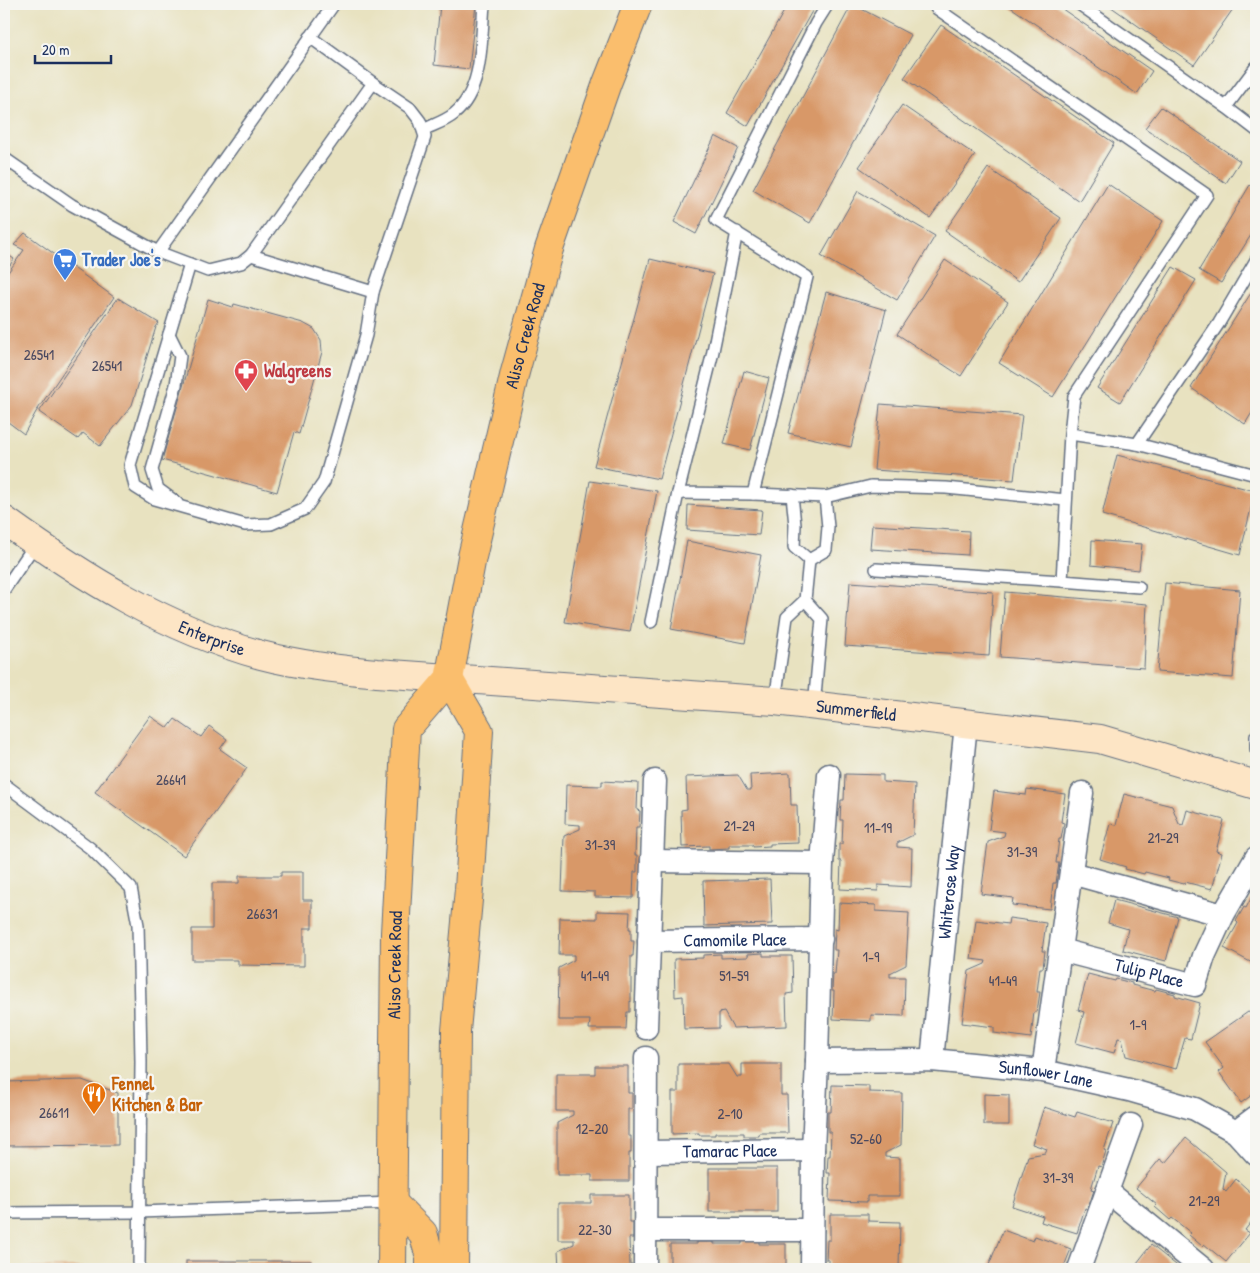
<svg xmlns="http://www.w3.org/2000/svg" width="1260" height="1273" viewBox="0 0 1260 1273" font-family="'Patrick Hand',sans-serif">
  <rect width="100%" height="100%" fill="#f6f6f2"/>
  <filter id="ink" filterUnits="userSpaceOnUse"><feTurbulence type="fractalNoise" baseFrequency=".02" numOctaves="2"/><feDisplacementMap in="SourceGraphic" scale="10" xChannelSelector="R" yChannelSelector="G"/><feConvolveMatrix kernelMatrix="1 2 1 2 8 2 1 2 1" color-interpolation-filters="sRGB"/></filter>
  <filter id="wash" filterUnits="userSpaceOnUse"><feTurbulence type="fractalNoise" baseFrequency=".0096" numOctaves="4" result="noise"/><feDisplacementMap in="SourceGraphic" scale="20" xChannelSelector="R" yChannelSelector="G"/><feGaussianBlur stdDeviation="1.12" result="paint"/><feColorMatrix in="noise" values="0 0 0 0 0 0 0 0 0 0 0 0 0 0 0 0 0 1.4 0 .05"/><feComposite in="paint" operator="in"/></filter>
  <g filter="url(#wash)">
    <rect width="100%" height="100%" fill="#e8e2c0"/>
    <g id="blocks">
      <g fill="#d89868">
        <path d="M440 4H476L469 69 434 65Z"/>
        <path d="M788 4H816L748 126 727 113Z"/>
        <path d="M852 4 911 35 810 223 753 190Z"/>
        <path d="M1006 4H1055L1152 71 1137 94Z"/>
        <path d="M1107 4H1226L1233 9 1194 65Z"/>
        <path d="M941 25 1114 143 1079 201 904 78Z"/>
        <path d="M902 105 975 155 930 218 859 167Z"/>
        <path d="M1161 107 1240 161 1226 183 1145 128Z"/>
        <path d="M715 136 738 148 696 234 674 222Z"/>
        <path d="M988 168 1061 218 1018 282 945 231Z"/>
        <path d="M1108 184 1163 221 1053 397 999 363Z"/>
        <path d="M1250 185 1256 189V227L1221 283 1199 270Z"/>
        <path d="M858 191 935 236 897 300 821 256Z"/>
        <path d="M25 233 114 297 36 412 24 434 4 419V278L24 250 14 245Z"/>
        <path d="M4 252 14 259 4 274Z"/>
        <path d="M650 259 713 274 659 479 594 466Z"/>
        <path d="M945 260 1008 302 961 376 897 334Z"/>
        <path d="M1173 267 1196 280 1120 402 1097 388Z"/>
        <path d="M1256 285V406L1245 424 1191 388Z"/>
        <path d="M826 292 886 310 851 447 788 433Z"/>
        <path d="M118 298 159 323 156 327 132 405 100 446 83 433 78 439 39 412Z"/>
        <path d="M208 299 233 307 234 304 303 323 314 329 321 340 322 352 299 434 294 432 277 492 162 460Z"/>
        <path d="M744 371 769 378 750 450 724 444Z"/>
        <path d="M880 404 1022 415 1014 480 874 470Z"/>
        <path d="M1117 455 1255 491 1240 555 1102 515Z"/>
        <path d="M590 481 657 491 630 632 565 622Z"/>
        <path d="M688 505 762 510 759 535 687 530Z"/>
        <path d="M872 525 969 531 968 555 870 549Z"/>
        <path d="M1092 540 1142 544 1139 570 1091 565Z"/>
        <path d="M687 541 761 555 745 643 671 629Z"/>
        <path d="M850 582 993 592 989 656 845 646Z"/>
        <path d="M1165 583 1240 590 1233 678 1157 672Z"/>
        <path d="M1005 592 1147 604 1144 668 1000 657Z"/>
        <path d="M150 716 168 728 175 719 201 737 209 726 227 739 220 749 247 768 184 856 95 792Z"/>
        <path d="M790 773 791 805H797L798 843 770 844V846L753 847V845H729V848L709 849V846L682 847 681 810 687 809 686 777 738 775 747 790H751L750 775Z"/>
        <path d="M845 774 883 775V782L915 784 913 835 897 843V847L912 848 911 887 878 885V891L840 889 841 861H839V844H842L843 820H840L841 800H844Z"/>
        <path d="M602 781 638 783 637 810 640 811 639 827H636L635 855H637V872H634L633 898 595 897V892L562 891 564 836 580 829V825L565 824 566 785 602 786Z"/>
        <path d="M1027 789 1065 794 1061 822 1064 823 1061 839H1059L1056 863H1059L1056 883H1053L1050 909 1012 905 1013 898 981 894 988 842 1004 836 1005 832 989 830 994 791 1026 795Z"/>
        <path d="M1124 794 1172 806 1179 824 1183 825 1187 810 1224 820 1216 851 1222 853 1212 889 1185 882 1184 884 1168 880 1169 878 1145 872 1144 874 1125 869 1126 867 1100 859 1110 824 1116 825Z"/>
        <path d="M281 872H303V900H312V928H304V966L238 965V960H192V929H212V883H239V876H281Z"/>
        <path d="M770 879 772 924 704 926 703 881Z"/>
        <path d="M1256 889V965L1224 948 1238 923 1236 921 1244 907 1246 908Z"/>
        <path d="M1114 900 1178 917 1166 961 1123 950 1128 929 1108 923Z"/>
        <path d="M839 903 876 905V911L909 913 906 965 890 973V977H905L904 1016 871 1015V1021L833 1019 834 991H832L833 974H835L837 950H834L835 929 838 930Z"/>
        <path d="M597 911 630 912 629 929H631V941H634L633 956H631V1002L630 1001V1012H627L626 1029H589L590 1020H558L559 968 574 960V955H559L560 918 597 919Z"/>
        <path d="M1009 918 1046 923 1042 951H1045L1043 968H1040L1037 992H1040L1037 1012H1034L1031 1038 994 1033V1027L962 1023 969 971 985 964 986 961 971 959 976 920 1008 924Z"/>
        <path d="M763 953V956H792L793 993 786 994 787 1026 733 1028 724 1012 719 1013V1028L684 1029 683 996 675 997 674 959 703 958V955L721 954V958L748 957V954Z"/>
        <path d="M1088 974 1115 981 1116 979 1132 983V985L1155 991 1156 989 1175 994V996L1200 1003 1191 1039 1185 1038 1176 1069 1126 1056 1122 1039 1118 1038 1114 1053 1076 1043 1084 1012 1078 1010Z"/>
        <path d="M1248 1012 1256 1015V1092L1241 1103 1219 1072 1224 1068 1205 1042Z"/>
        <path d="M678 1064H729L737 1077H742V1064H781V1095H787L788 1133H759V1136H744V1133H715V1135H699V1133L672 1134V1092H678Z"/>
        <path d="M595 1066H628V1093H632V1109H628V1136H631V1153H629V1181H592V1175H557V1123L573 1115V1111H556V1074H595Z"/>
        <path d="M82 1080 118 1093V1145L4 1146V1082Z"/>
        <path d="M832 1085 869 1086V1092L902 1093 901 1145 885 1153V1157L900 1158V1196H867V1202L829 1201 830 1173H827L828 1156H830L831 1132H828V1112H831Z"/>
        <path d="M984 1094 1009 1095V1125H984Z"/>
        <path d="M1044 1107 1075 1117 1077 1112 1113 1123 1104 1150 1106 1151 1101 1167 1098 1166 1091 1189 1094 1190 1088 1209 1085 1208 1077 1233 1041 1222 1043 1216 1012 1206 1028 1156 1045 1153 1047 1149 1032 1144Z"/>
        <path d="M1186 1138 1226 1172 1223 1189 1226 1192 1236 1179 1256 1197V1216L1245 1230 1250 1233 1226 1262 1204 1244 1202 1246 1189 1235 1191 1233 1172 1218 1170 1220 1155 1207 1157 1205 1136 1188 1160 1159 1165 1163Z"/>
        <rect x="709" y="1168" width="68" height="44"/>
        <path d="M591 1195H629V1222H633V1238H629L630 1265H633V1269H559L558 1251 574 1244V1240H558V1203H591Z"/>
        <path d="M830 1214H868V1221L900 1222 899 1269H829V1260H826L827 1240H830Z"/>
        <path d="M1003 1230 1033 1241 1035 1236 1071 1249 1063 1269H1001L989 1265Z"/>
        <path d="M742 1241H759V1244H786V1269H670V1244H697V1242H714V1244H742Z"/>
        <path d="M1151 1245 1181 1269H1145L1137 1263Z"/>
        <rect x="186" y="1261" width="125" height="8"/>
        <path d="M97 1267V1269H4V1268Z"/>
      </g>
    </g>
  </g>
  <g filter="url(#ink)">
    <use href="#blocks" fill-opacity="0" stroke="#636e80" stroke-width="1"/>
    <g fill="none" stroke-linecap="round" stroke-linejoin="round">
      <g stroke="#636e80" stroke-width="14">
        <g id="lane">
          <path d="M828 4 816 23 716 220 807 277 753 494 825 497 871 486 946 488 1066 500"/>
          <path d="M939 4 936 8 1207 195 1074 396 1070 434 1062 581 1139 587"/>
          <path d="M1079 4 1226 107 1256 67"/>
          <path d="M1226 107 1256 130"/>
          <path d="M423 130C433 125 446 121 454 114 484 90 481 38 484 4"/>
          <path d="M4 158 72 205 158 252 334 4"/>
          <path d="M737 232 712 356 678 493 753 494"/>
          <path d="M158 252 208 271 241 263 251 255 373 83 310 37"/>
          <path d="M251 255 373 292 425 137 420 121 410 108 373 83"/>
          <path d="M190 264 130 465 135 487 154 499 245 525 271 524 305 509 324 482 366 335 373 292"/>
          <path d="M169 334 180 356 176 385 152 470 158 489 177 503"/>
          <path d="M1070 434 1137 444 1219 323 1256 260"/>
          <path d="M1137 444 1256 475"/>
          <path d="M792 495 795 525 794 547 809 560"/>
          <path d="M809 560 826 550 828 527 825 497"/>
          <path d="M876 569 1062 581"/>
          <path d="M4 590 36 543"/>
          <path d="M805 600 822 619 814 706"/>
          <path d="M651 622 678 493"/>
          <path d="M775 701 787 617 805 600 809 560"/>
          <path d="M1256 736V749"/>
          <path d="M4 784 90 848 131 888 138 925 140 1008 141 1062 139 1269"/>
          <path d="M4 1213 139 1212 393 1203"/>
        </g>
      </g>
      <g stroke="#636e80" stroke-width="25">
        <g id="street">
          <path d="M652 861 822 863"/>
          <path d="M1223 915 1256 858"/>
          <path id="s1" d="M649 941 821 939"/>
          <path id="s2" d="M1060 950 1195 985 1204 956 1223 915 1071 873"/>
          <path d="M646 1028 655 781"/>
          <path id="s3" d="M932 1060 966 724"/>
          <path id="s4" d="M817 1061 932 1060 1043 1071 1129 1090 1195 1109 1236 1132 1256 1154"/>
          <path d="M1043 1071 1082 793"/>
          <path d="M1236 1132 1256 1117"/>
          <path id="s5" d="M646 1152 813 1150"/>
          <path d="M1107 1191 1203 1269"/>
          <path d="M646 1230H812"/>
          <path d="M645 1269 646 1058"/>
          <path d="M812 1269 813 1150 817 1061 822 863 829 775"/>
          <path d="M1079 1269 1131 1125"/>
        </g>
      </g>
      <g stroke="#636e80" stroke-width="30">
        <g id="secondary">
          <path id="s6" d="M4 520C83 577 166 629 261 655 299 665 338 669 377 673L775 701 1100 739 1256 785"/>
        </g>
      </g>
      <g stroke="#636e80" stroke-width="30">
        <g id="primary">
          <path d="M449 679 479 731 469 889 456 1031 454 1269"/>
          <path d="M393 1203 423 1233 430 1257V1269"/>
          <path id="s7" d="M392 1269 395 933 406 729 449 679 472 557 515 372 549 249 607 83 638 4"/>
        </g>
      </g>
      <use href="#lane" stroke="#fff" stroke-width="11"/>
      <use href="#street" stroke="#fff" stroke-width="22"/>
      <use href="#secondary" stroke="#fde5c5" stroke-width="28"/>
      <use href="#primary" stroke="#fabe6d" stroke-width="28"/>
    </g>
  </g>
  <defs>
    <g id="supermarket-pin" transform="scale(1.25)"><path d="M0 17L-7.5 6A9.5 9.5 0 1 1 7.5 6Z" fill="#3f7fe0" stroke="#f6f6f2"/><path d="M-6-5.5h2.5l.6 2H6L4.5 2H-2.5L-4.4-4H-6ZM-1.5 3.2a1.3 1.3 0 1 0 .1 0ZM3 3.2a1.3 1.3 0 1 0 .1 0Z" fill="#fff"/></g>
    <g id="pharmacy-pin" transform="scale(1.25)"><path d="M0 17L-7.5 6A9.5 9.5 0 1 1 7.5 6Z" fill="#e0444e" stroke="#f6f6f2"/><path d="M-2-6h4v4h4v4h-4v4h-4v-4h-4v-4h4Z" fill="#fff"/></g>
    <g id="restaurant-pin" transform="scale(1.25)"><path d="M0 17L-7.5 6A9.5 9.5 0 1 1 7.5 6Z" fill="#e8710a" stroke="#f6f6f2"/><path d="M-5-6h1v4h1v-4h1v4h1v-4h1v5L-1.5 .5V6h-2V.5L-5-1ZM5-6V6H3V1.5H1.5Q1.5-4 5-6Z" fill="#fff"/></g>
  </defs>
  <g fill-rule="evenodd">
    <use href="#supermarket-pin" x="65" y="260"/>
    <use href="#pharmacy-pin" x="246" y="371"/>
    <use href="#restaurant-pin" x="94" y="1094"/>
  </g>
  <g text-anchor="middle" stroke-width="4.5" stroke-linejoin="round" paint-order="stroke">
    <g font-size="15" fill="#4a4960">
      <text x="39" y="360">26541</text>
      <text x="107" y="371">26541</text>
      <text x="171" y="785">26641</text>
      <text x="739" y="831">21-29</text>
      <text x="878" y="833">11-19</text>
      <text x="1163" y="843">21-29</text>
      <text x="600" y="850">31-39</text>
      <text x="1022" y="857">31-39</text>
      <text x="262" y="919">26631</text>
      <text x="871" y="962">1-9</text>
      <text x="595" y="981">41-49</text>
      <text x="734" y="981">51-59</text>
      <text x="1003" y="986">41-49</text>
      <text x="1138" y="1030">1-9</text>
      <text x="54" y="1118">26611</text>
      <text x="730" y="1119">2-10</text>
      <text x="592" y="1134">12-20</text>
      <text x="866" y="1144">52-60</text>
      <text x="1058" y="1183">31-39</text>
      <text x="1204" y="1206">21-29</text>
      <text x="595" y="1235">22-30</text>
    </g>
    <g font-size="18" font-weight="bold" fill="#366cbe" stroke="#f6f6f2" text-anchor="start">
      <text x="82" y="266">Trader Joe's</text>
    </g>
    <g font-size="18" fill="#1b2f5e" stroke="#f6f6f2">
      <text dy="6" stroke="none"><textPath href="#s7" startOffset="958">Aliso Creek Road</textPath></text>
      <text dy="6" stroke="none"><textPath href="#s6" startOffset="240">Enterprise</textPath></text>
      <text dy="6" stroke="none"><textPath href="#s6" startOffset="890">Summerfield</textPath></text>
      <text dy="6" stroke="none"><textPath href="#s3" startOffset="169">Whiterose Way</textPath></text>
      <text dy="6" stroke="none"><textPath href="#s1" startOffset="86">Camomile Place</textPath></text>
      <text dy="6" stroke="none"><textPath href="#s7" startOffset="304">Aliso Creek Road</textPath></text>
      <text dy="6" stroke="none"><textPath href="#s2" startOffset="92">Tulip Place</textPath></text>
      <text dy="6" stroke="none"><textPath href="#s4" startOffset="230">Sunflower Lane</textPath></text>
      <text dy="6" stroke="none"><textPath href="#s5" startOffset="84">Tamarac Place</textPath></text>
    </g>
    <g font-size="18" font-weight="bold" fill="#be3a42" stroke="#f6f6f2" text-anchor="start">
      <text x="264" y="377">Walgreens</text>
    </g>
    <g font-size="18" font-weight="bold" fill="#c56008" stroke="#f6f6f2" text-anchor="start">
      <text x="112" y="1090">Fennel<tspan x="112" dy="21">Kitchen &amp; Bar</tspan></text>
    </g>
  </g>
  <rect width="1260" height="1273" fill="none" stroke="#f6f6f2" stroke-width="20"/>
  <path d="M35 55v8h76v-8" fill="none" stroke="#1b2f5e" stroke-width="2.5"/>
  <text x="42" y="55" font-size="15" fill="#1b2f5e" stroke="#f6f6f2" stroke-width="4" paint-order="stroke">20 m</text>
</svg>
